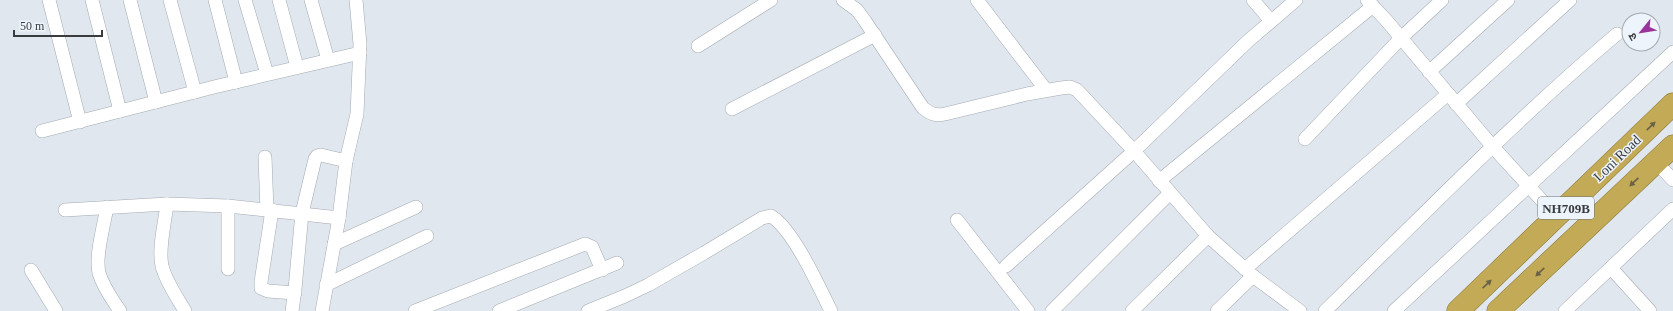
<svg xmlns="http://www.w3.org/2000/svg" width="1673" height="311" viewBox="0 0 1673 311" font-family="'Times New Roman','Noto Sans Devanagari',serif">
  <rect width="100%" height="100%" fill="#e0e7ee"/>
  <g fill="none" stroke-linecap="round" stroke-linejoin="round">
    <g stroke="#a4aab1" stroke-width="14">
      <g id="minor">
        <path d="M49 0 80 122"/>
        <path d="M92 0 120 111"/>
        <path d="M130 0 156 102"/>
        <path d="M170 0 195 92"/>
        <path d="M215 0 236 82"/>
        <path d="M245 0 267 74"/>
        <path d="M279 0 297 67"/>
        <path d="M311 0 328 60"/>
        <path d="M843 0 857 10 865 21 923 108C931 114 935 116 945 114L1027 94 1061 88 1070 87 1077 90 1134 151 1208 236 1253 276 1300 311"/>
        <path d="M977 0 1046 90"/>
        <path d="M1253 0 1271 21"/>
        <path d="M1367 0 1386 20 1493 147 1557 217"/>
        <path d="M698 46 771 0"/>
        <path d="M1429 72 1508 0"/>
        <path d="M1456 104 1570 0"/>
        <path d="M732 109 875 35"/>
        <path d="M42 131 214 87 360 53"/>
        <path d="M1305 139 1401 38 1442 0"/>
        <path d="M265 157 267 210"/>
        <path d="M1656 162 1673 180"/>
        <path d="M1159 181 1373 6"/>
        <path d="M167 204C165 222 158 249 162 266 166 282 177 297 185 311"/>
        <path d="M107 207C104 225 95 256 99 273 103 287 112 299 120 311"/>
        <path d="M65 210 167 204 228 206 339 218"/>
        <path d="M272 210 261 282V288L268 291 295 293"/>
        <path d="M957 220 1028 311"/>
        <path d="M334 244 416 207"/>
        <path d="M1006 266 1134 151 1248 41 1296 0"/>
        <path d="M1611 268 1650 311"/>
        <path d="M228 269V206"/>
        <path d="M1245 269 1448 94"/>
        <path d="M31 270 56 311"/>
        <path d="M326 285 427 236"/>
        <path d="M292 311 295 289 302 213 315 159 317 156 321 155 346 161"/>
        <path d="M322 311 339 218 346 161 357 114 360 44 356 0"/>
        <path d="M415 311 585 244 592 247 602 270"/>
        <path d="M499 311 617 263"/>
        <path d="M588 311 625 296 648 285 704 253 762 218 771 216C793 229 819 287 831 311"/>
        <path d="M1052 311 1170 193"/>
        <path d="M1132 311 1208 236"/>
        <path d="M1217 311 1253 276"/>
        <path d="M1325 311C1421 217 1515 120 1617 34"/>
        <path d="M1394 311 1673 52"/>
        <path d="M1565 311 1673 209"/>
      </g>
    </g>
    <g stroke="#887533" stroke-width="23">
      <g id="trunk">
        <path d="M1458 311 1673 104"/>
        <path d="M1498 311 1673 146"/>
      </g>
    </g>
    <use href="#minor" stroke="#fff" stroke-width="13"/>
    <use href="#trunk" stroke="#c2aa57" stroke-width="22"/>
  </g>
  <defs><path id="oneway-solid" d="M-6-.8H1V-3.2L6.5 0L1 3.2V.8H-6Z"/></defs>
  <g fill="#696247">
    <use href="#oneway-solid" transform="translate(1651 126) rotate(-44)"/>
    <use href="#oneway-solid" transform="translate(1634 182) rotate(137)"/>
    <use href="#oneway-solid" transform="translate(1540 272) rotate(136)"/>
    <use href="#oneway-solid" transform="translate(1487 284) rotate(-43)"/>
  </g>
  <g text-anchor="middle" stroke-width="3" stroke-linejoin="round" paint-order="stroke">
    <rect fill="#edf4fb" stroke="#6f7377" stroke-width="1" x="1538" y="197" width="56" height="22" rx="3"/>
    <g font-size="13" font-weight="bold" fill="#393c3f">
      <text x="1566" y="213">NH709B</text>
    </g>
    <g font-size="14" fill="#393c3f" stroke="#edf4fb">
      <text transform="translate(1617 158) rotate(-44)" y="5">Loni Road</text>
    </g>
  </g>
  <g transform="translate(1641 32) rotate(240)"><circle r="19" fill="#edf4fb" stroke="#a5aab0"/>
  <path d="M0-3L7 15L0 10L-7 15Z" fill="#99349a"/>
  <text y="-6" font-size="11" font-weight="bold" text-anchor="middle" fill="#393c3f">उ</text>
  </g>
  <path d="M14 30v6h88v-6" fill="none" stroke="#393c3f" stroke-width="2"/>
  <text x="20" y="30" font-size="12" fill="#393c3f" stroke="#edf4fb" stroke-width="3" paint-order="stroke">50 m</text>
</svg>
